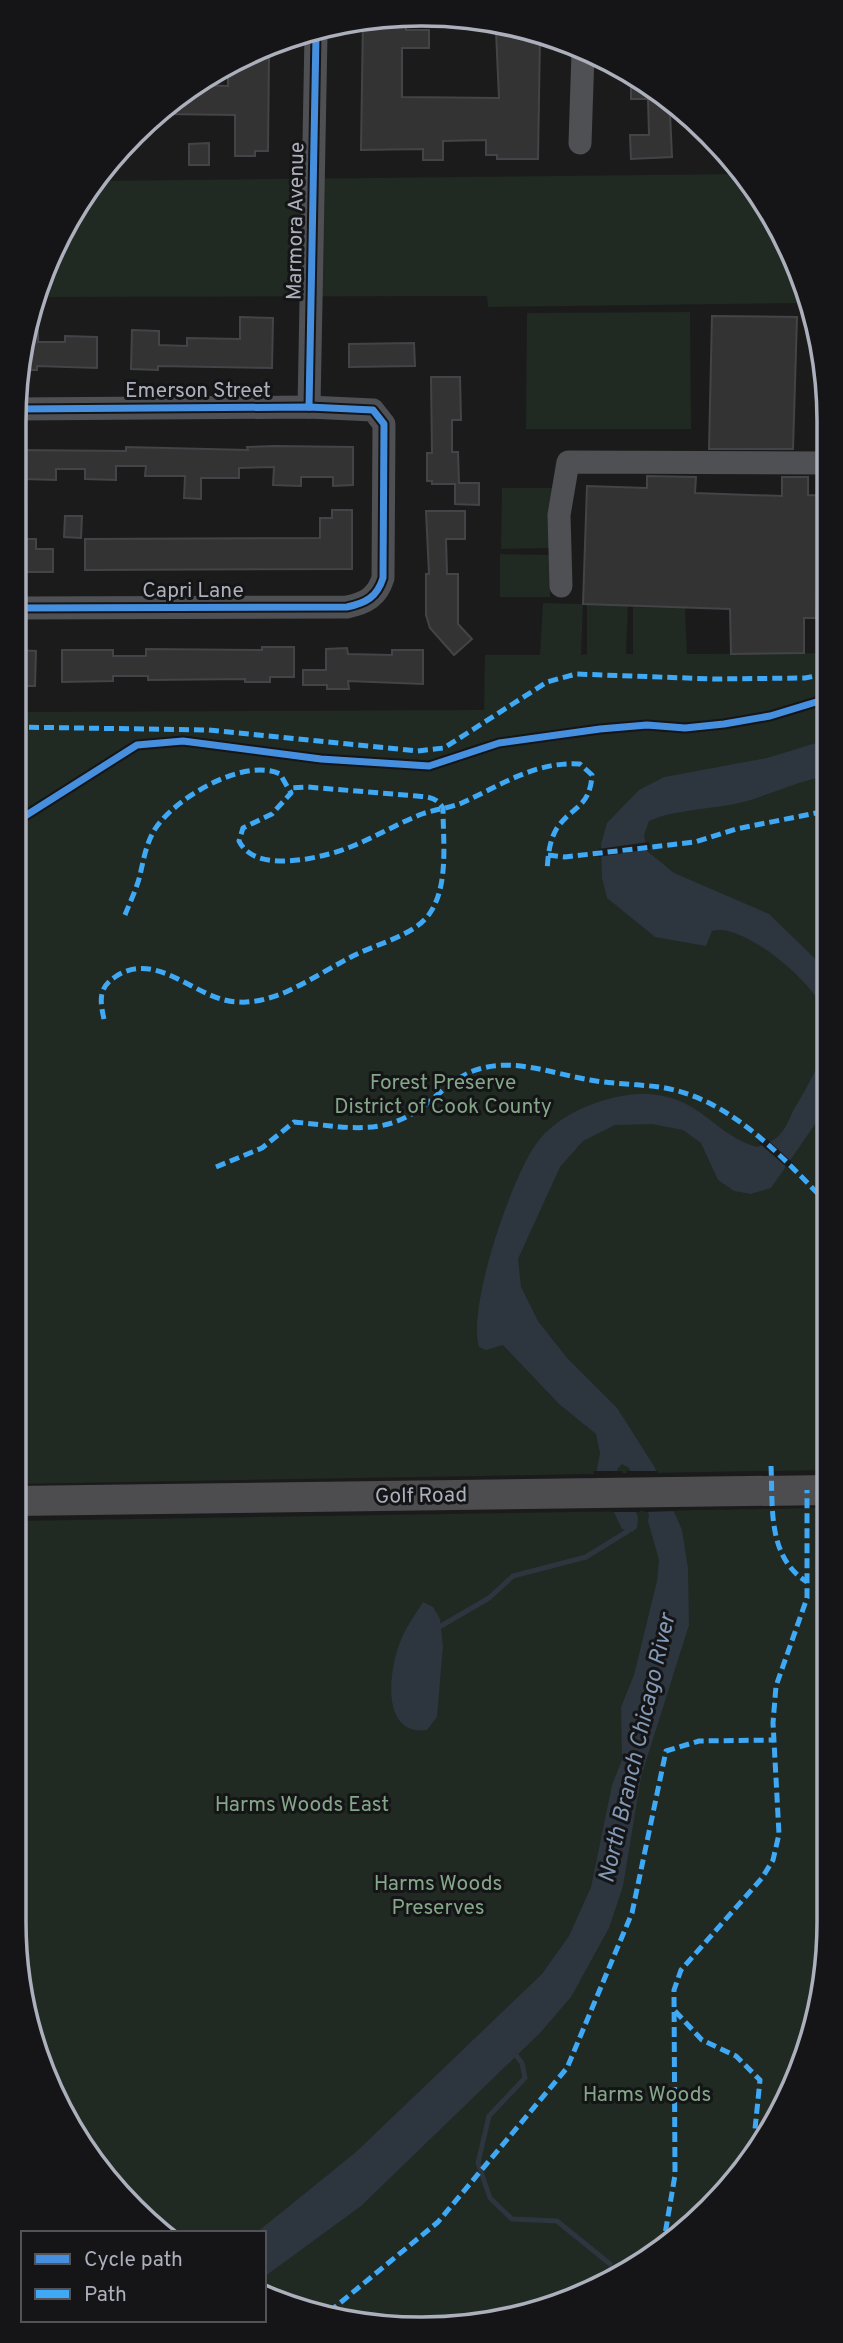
<svg xmlns="http://www.w3.org/2000/svg" width="843" height="2343" viewBox="0 0 843 2343" font-family="Overpass,sans-serif">
  <rect width="100%" height="100%" fill="#1b1b1b"/>
  <g fill="#202922">
    <path d="M742 174 787 242 806 303 488 307 487 296 37 297 95 181Z"/>
    <path d="M690 312 691 429H526L527 313Z"/>
    <path d="M502 488H553L551 548 501 549Z"/>
    <path d="M500 554 550 555V597H500Z"/>
    <path d="M543 603 583 604 581 655 587 654V605L628 606 626 654H633V607L685 608 687 654 826 653 828 1470 14 1484V712L484 710 485 655H540Z"/>
    <path d="M819 1508V1520H828L829 1922 815 2027 745 2169 648 2261 501 2321 368 2325 356 2321 264 2290V2233H167L115 2190 36 2053 14 1922V1521Z"/>
  </g>
  <g fill="#2d353e">
    <path d="M826 740V776C797 781 768 796 739 803 709 810 676 809 649 821L644 835 647 851 674 873 769 914 827 970V1107L771 1188 751 1194 734 1191 718 1180 701 1143 683 1130 652 1124 615 1125 583 1141 560 1167 518 1259 521 1287 538 1321 567 1358 617 1408 654 1466 682 1530 688 1568 689 1625 641 1777 623 1886 609 1928 571 1997 540 2033 361 2206 264 2277V2233H256L356 2152 542 1974 569 1936 591 1887 612 1785 622 1760 621 1707 634 1675 657 1581 659 1560 648 1521 649 1515 629 1468 622 1464 617 1469 638 1517 637 1528 632 1532 622 1529 596 1474 600 1453 596 1434 559 1404 503 1345 486 1350 479 1347C467 1307 511 1179 536 1144 557 1114 603 1096 638 1094 700 1092 710 1133 757 1147 763 1145 771 1142 776 1138 784 1132 789 1120 793 1111 810 1082 833 1047 824 1012 816 984 742 921 712 931L706 946 655 937 607 898 602 878 601 844 607 823 639 790 664 777 767 758Z"/>
    <path d="M423 1602 433 1607 440 1619 443 1646 437 1717 427 1730C381 1736 389 1672 399 1645 404 1630 415 1615 423 1602Z"/>
  </g>
  <g fill="#1b1b1b">
    <path d="M649 842 650 849 598 857V849Z"/>
    <path d="M767 1139 794 1164 790 1170 759 1143Z"/>
    <path d="M593 1471H622L640 1512H611Z"/>
    <path d="M626 1471H657L675 1511 644 1512Z"/>
  </g>
  <g fill="none" stroke-linecap="round" stroke-linejoin="round">
    <g stroke="#2d353e" stroke-width="5">
      <path d="M441 1626 489 1598 513 1576 586 1557 628 1531"/>
      <path d="M512 2050 522 2063 525 2078 489 2116 478 2163 490 2198 512 2219 557 2221 610 2264"/>
    </g>
  </g>
  <g fill="#333" stroke="#434447" stroke-width="2">
    <path d="M369 17 406 20V30H429V48H402V97L499 98 496 31 540 35 538 159H497V155H486V140L443 141V160H423V149L361 150 363 19Z"/>
    <path d="M269 51 268 151H255V156H235V115L166 114 199 85 228 86V65Z"/>
    <path d="M631 75 648 82 683 113H670L672 157 631 159 630 135H649L648 99H631Z"/>
    <path d="M209 143V165H189V144Z"/>
    <path d="M29 313H38V342H65V336L97 337V368L37 366V370H21Z"/>
    <path d="M712 316 797 317 793 449H709Z"/>
    <path d="M240 317 273 318 272 368 158 366V370L131 369 132 330 159 331V345L187 346V338L240 339Z"/>
    <path d="M414 343 415 366 349 367V344Z"/>
    <path d="M431 377H460L461 420H452V452H458L459 483H479V505L455 504V484H432V481H427V453H432Z"/>
    <path d="M274 446 353 447V485L333 486V477H301V486L273 485 274 467 239 468V478H201V499L184 498 185 476H145L146 466H116V480L85 479V469H56V480L25 479V470H14V450L126 451V447L248 450 247 447Z"/>
    <path d="M647 476 696 477 695 493 782 496V477H808V495L826 496V590H817L816 618H804V653L731 654 730 609 583 604 587 486 647 488Z"/>
    <path d="M332 510H352V569L85 570V539L320 538V518H332Z"/>
    <path d="M426 511H465V539H446L447 574H458V624L472 639 454 655 430 628 426 615V574H429Z"/>
    <path d="M65 516H82L81 538 64 537Z"/>
    <path d="M14 539H36V549H53V572H14Z"/>
    <path d="M262 647H294V677H270V682H245V679L148 680V676H113V681L62 682V650H113V656H146V649L262 650Z"/>
    <path d="M347 648 348 654 392 655V650H423V684L348 681 349 689H327V685H303V670H326V649Z"/>
    <path d="M14 650 36 651 35 686H14Z"/>
  </g>
  <g fill="none" stroke-linecap="round" stroke-linejoin="round">
    <g stroke="#4f5054" stroke-width="23">
      <path d="M580 143 583 53"/>
      <path d="M309 407 316 35"/>
      <path d="M561 586 559 515 568 462 826 463"/>
      <path d="M14 608 347 607C366 603 377 597 383 578L384 424 373 410 309 407 16 409"/>
    </g>
    <path stroke="#4d4d50" stroke-width="30" d="M14 1501 828 1490"/>
    <g stroke="#3fa9f5" stroke-width="5" stroke-dasharray="10 5" stroke-linecap="butt">
      <path d="M14 727 208 730 417 751 444 748 547 682 576 674 714 679 805 678 826 674"/>
      <path d="M548 855 565 857 695 842 736 829 826 811"/>
      <path d="M125 915C130 902 137 888 140 875 144 858 146 844 155 829 175 798 244 757 280 774L291 793 272 814 243 828 239 841C253 870 303 861 329 854 361 846 391 826 422 814 436 809 451 808 464 802 501 785 536 761 580 764L592 775C590 808 572 806 557 828 549 841 548 857 547 871"/>
      <path d="M104 1019C100 1001 98 988 115 977 158 948 197 1002 239 1002 255 1003 271 998 286 992 308 982 330 968 351 957 375 944 415 936 430 913 449 885 443 840 443 808 436 797 429 797 417 796L307 787 289 788"/>
      <path d="M216 1167 262 1148 294 1122C341 1126 382 1138 422 1107 440 1094 457 1075 479 1069 516 1058 554 1074 590 1080 612 1084 636 1084 659 1087 729 1097 780 1155 827 1203"/>
      <path d="M771 1466C773 1507 767 1557 807 1582"/>
      <path d="M675 2011 702 2040 736 2056 760 2080 755 2129 760 2140"/>
      <path d="M663 2246 675 2175 674 1990 681 1970 762 1878 773 1860 779 1834 773 1723 776 1686 807 1598V1490"/>
      <path d="M329 2312 438 2222 567 2068 632 1913 666 1751 699 1741 773 1740"/>
    </g>
    <g stroke="#151517" stroke-width="11">
      <g id="cycleway">
        <path d="M309 407 316 35"/>
        <path d="M14 608 347 607C366 603 377 597 383 578L384 424 373 410 309 407 16 409"/>
        <path d="M14 823 137 745 183 741 321 759 429 766 499 743 600 729 647 725 685 728 724 724 770 716 826 699"/>
      </g>
    </g>
    <use href="#cycleway" stroke="#468fdf" stroke-width="7"/>
  </g>
  <g text-anchor="middle" stroke-width="6" stroke-linejoin="round" paint-order="stroke">
    <g font-size="21" fill="#acb0bc" stroke="#151517">
      <text transform="translate(295 221) rotate(-89)" y="7">Marmora Avenue</text>
      <text x="198" y="397">Emerson Street</text>
      <text x="193" y="597">Capri Lane</text>
      <text transform="translate(421 1495) rotate(-1)" y="7">Golf Road</text>
    </g>
    <g font-size="21" fill="#83a788" stroke="#151517">
      <text x="443" y="1089">Forest Preserve<tspan x="443" dy="24">District of Cook County</tspan></text>
      <text x="302" y="1811">Harms Woods East</text>
      <text x="438" y="1890">Harms Woods<tspan x="438" dy="24">Preserves</tspan></text>
      <text x="647" y="2101">Harms Woods</text>
    </g>
    <g font-size="23" font-style="italic" fill="#839ab7" stroke="#151517">
      <text transform="translate(636 1748) rotate(-77)" y="8">North Branch Chicago River</text>
    </g>
  </g>
  <path d="M0 0H843V2343H0ZM421 26H422A395 395 0 0 1 817 421V1922A395 395 0 0 1 422 2317H421A395 395 0 0 1 26 1922V421A395 395 0 0 1 421 26Z" fill="#151517" fill-rule="evenodd"/>
  <path fill="none" stroke="#acb0bc" stroke-width="3.5" d="M421 26H422A395 395 0 0 1 817 421V1922A395 395 0 0 1 422 2317H421A395 395 0 0 1 26 1922V421A395 395 0 0 1 421 26Z"/>
  <rect x="21" y="2231" width="245" height="91" fill="#151517" stroke="#515359" stroke-width="2"/>
  <rect x="35" y="2254" width="35" height="10" fill="#468fdf" stroke="#515359" stroke-width="2"/>
  <text x="84" y="2266" font-size="21" fill="#acb0bc">Cycle path</text>
  <rect x="35" y="2289" width="35" height="10" fill="#3fa9f5" stroke="#515359" stroke-width="2"/>
  <text x="84" y="2301" font-size="21" fill="#acb0bc">Path</text>
</svg>
